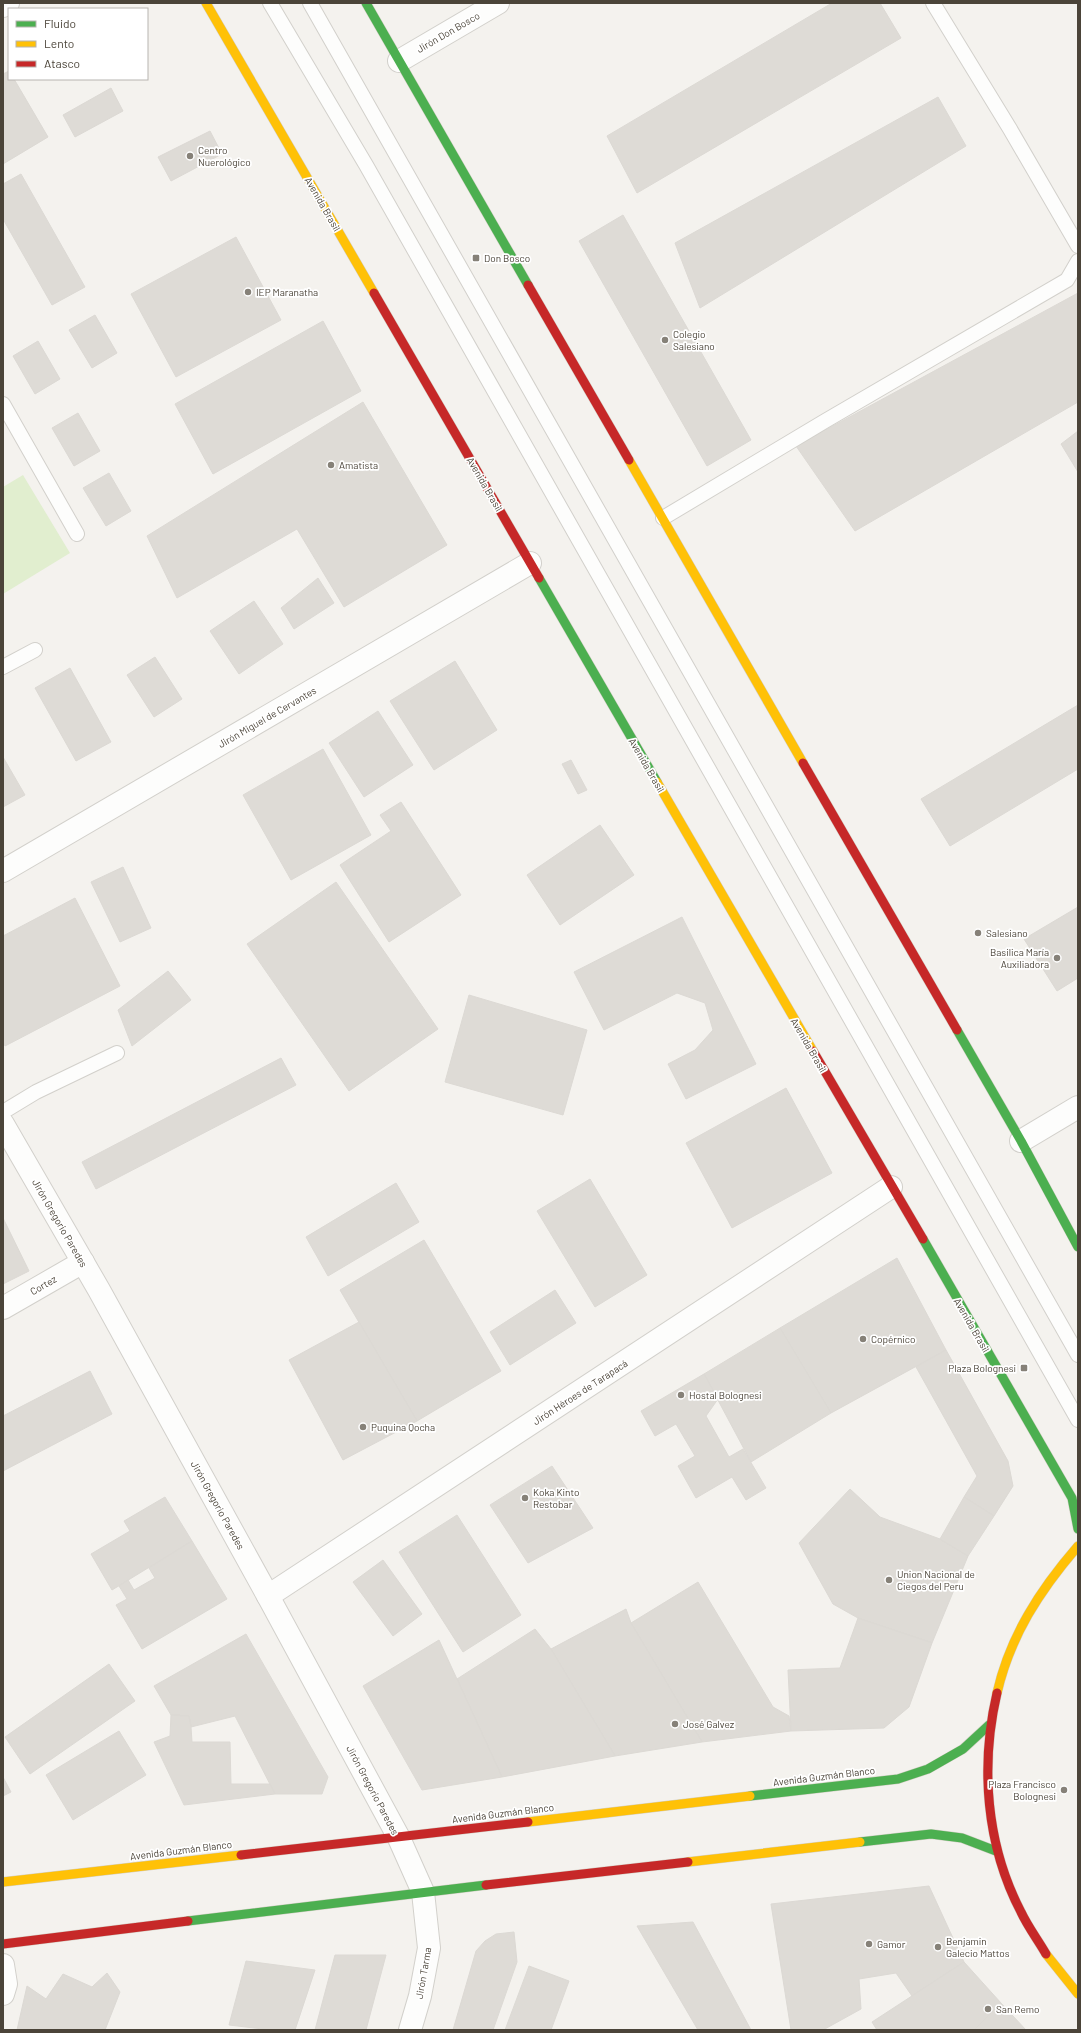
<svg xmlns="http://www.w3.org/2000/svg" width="1081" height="2033" viewBox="0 0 1081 2033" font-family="Barlow,sans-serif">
  <rect width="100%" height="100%" fill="#f4f2ee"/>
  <path fill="#e1eecf" d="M23 475 70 553 3 594V487Z"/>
  <g fill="#dedbd6" stroke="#dcd9d4">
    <path d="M832 3H880L901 38 637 193 607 136Z"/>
    <path d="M9 71V79H14L48 137 3 164V74Z"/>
    <path d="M111 88 123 111 75 137 63 115Z"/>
    <path d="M938 97 966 146 700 308 675 243Z"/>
    <path d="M210 131 222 154 171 181 158 157Z"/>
    <path d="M21 174 85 287 52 305 3 219V184Z"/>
    <path d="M623 215 751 440 707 466 579 241Z"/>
    <path d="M236 237 281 320 176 377 131 294Z"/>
    <path d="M1078 293V402L855 531 796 446Z"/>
    <path d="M95 315 117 353 92 368 69 330Z"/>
    <path d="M323 321 361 391 213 474 175 404Z"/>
    <path d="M38 341 60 379 35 394 13 356Z"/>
    <path d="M363 402 447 545 344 607 297 529 177 598 147 536Z"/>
    <path d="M78 413 100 451 74 466 52 428Z"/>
    <path d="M1078 431V472L1061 444Z"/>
    <path d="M109 473 131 511 106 526 83 488Z"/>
    <path d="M318 578 334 603 294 629 281 608Z"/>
    <path d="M254 601 283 644 239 674 210 631Z"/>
    <path d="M155 657 182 699 154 717 127 675Z"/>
    <path d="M455 661 497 730 434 770 390 701Z"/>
    <path d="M70 668 111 742 76 761 35 688Z"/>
    <path d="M1078 705V769L950 846 921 799Z"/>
    <path d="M378 711 413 765 364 797 329 743Z"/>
    <path d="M323 749 371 835 291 880 243 795Z"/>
    <path d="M3 757 25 795 3 807Z"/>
    <path d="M571 760 587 790 578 794 562 764Z"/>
    <path d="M401 802 461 895 389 942 340 865 391 831 380 815Z"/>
    <path d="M600 825 634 875 560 925 527 875Z"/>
    <path d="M123 867 151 928 120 942 91 882Z"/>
    <path d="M336 882 438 1029 349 1091 247 944Z"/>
    <path d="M75 898 120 986 5 1046 3 1042V936Z"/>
    <path d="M1078 907V978L1057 991 1024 939Z"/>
    <path d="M682 917 756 1064 686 1099 668 1064 695 1050 713 1030 705 1003 677 993 604 1030 574 972Z"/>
    <path d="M168 971 191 1000 132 1046 118 1010Z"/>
    <path d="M469 995 587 1030 563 1115 445 1082Z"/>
    <path d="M281 1058 296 1085 96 1189 82 1162Z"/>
    <path d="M786 1088 832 1173 732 1228 686 1143Z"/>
    <path d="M590 1179 647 1275 595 1307 537 1211Z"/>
    <path d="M396 1183 419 1222 328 1276 306 1237Z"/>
    <path d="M3 1218 29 1271 3 1284Z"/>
    <path d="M424 1240 501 1371 417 1421 340 1290Z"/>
    <path d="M897 1258 946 1350 831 1413 780 1328Z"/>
    <path d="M555 1290 576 1323 510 1365 490 1332Z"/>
    <path d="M359 1322 417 1421 343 1460 289 1360Z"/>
    <path d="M780 1328 831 1413 751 1462 704 1374Z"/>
    <path d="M946 1350 1008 1461 1013 1486 994 1516 964 1497 977 1476 916 1367Z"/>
    <path d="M90 1371 112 1414 3 1471V1416Z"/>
    <path d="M704 1374 718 1399 706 1416 729 1457 743 1449 766 1488 746 1500 732 1477 696 1498 678 1466 695 1456 676 1424 655 1436 641 1411Z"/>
    <path d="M552 1466 593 1528 528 1563 490 1505Z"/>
    <path d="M850 1489 880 1517 940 1539 968 1556 932 1643 858 1618 833 1604 799 1543Z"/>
    <path d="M165 1497 192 1541 112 1590 91 1554 130 1531 124 1521Z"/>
    <path d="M964 1497 994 1516 968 1556 940 1539Z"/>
    <path d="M457 1515 521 1615 463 1652 399 1552Z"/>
    <path d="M192 1541 227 1599 142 1649 116 1605 127 1599 119 1586 128 1580 134 1590 155 1578 149 1568Z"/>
    <path d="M383 1560 422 1614 393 1636 353 1582Z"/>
    <path d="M698 1582 773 1707 789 1716 791 1731 702 1742 631 1623Z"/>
    <path d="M626 1609 631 1623 702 1742 615 1756 551 1649Z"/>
    <path d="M858 1618 932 1643 909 1707 884 1728 791 1731 788 1670 840 1668Z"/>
    <path d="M535 1629 551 1649 615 1756 502 1777 457 1679Z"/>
    <path d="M246 1634 328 1777 322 1794H275L235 1716 191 1727 189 1716 171 1715 154 1686Z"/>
    <path d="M439 1640 502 1777 422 1790 363 1686Z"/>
    <path d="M109 1664 135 1701 30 1774 5 1737Z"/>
    <path d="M171 1715 189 1716 191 1727 192 1742H230L231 1784H270L275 1794 184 1805 154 1742 170 1736Z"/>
    <path d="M119 1731 146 1775 73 1820 46 1775Z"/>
    <path d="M3 1777 11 1792 3 1796Z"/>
    <path d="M929 1886 964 1962 912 1996 896 1973 859 1979 861 2009 823 2030H791L771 1904Z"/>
    <path d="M693 1922 751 2030H698L637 1926Z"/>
    <path d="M514 1932 517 1962 493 2030H453L476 1951 485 1941 496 1934Z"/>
    <path d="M335 1955H386L366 2030H315Z"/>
    <path d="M246 1961 315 1970 295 2030H271L229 2025Z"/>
    <path d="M964 1962 1001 2003 974 2030H877L872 2022Z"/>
    <path d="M529 1966 569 1981 551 2030H505Z"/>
    <path d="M107 1973 120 1992 105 2030H17L27 1986 46 1999 63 1974 92 1987Z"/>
    <path d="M1001 2003 1026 2030H974Z"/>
  </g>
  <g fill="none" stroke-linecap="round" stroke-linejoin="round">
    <g stroke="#d2d0cb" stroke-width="16">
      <g id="lane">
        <path d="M270 3 366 165 1078 1420"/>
        <path d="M310 3 1078 1355"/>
        <path d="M933 3 1010 129 1078 246"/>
        <path d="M3 404 77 534"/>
        <path d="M663 518 825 421 1067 280 1078 261"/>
        <path d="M3 667 35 650"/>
        <path d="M3 1112 36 1092 117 1053"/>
      </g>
    </g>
    <g stroke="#d2d0cb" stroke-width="24">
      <g id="street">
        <path d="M3 6 8 3"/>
        <path d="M399 61 498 3"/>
        <path d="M3 871 530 563"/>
        <path d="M3 1124 99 1290 268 1596 398 1836 423 1892 429 1948 420 1996 410 2030"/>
        <path d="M1021 1141 1078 1107"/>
        <path d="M3 1308 83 1262"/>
        <path d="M268 1596 891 1187"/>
        <path d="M3 1965 6 1984 3 1994"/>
      </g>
    </g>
    <g stroke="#d3cfc5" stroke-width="10">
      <g id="fast">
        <path d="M366 3 528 285"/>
        <path d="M539 578 657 782"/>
        <path d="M957 1030 1021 1141 1078 1247"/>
        <path d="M923 1239 1072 1498 1078 1529"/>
        <path d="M750 1796 898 1779 928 1769 963 1749 989 1725"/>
        <path d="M860 1842 931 1834 962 1838 996 1851"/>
        <path d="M188 1921 486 1885"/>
      </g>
    </g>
    <g stroke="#d3cfc5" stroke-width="10">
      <g id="slow">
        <path d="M206 3 374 293"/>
        <path d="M629 460 803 763"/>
        <path d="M657 782 813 1051"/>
        <path d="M997 1693C1010 1636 1040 1590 1078 1546"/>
        <path d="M528 1822 750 1796"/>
        <path d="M688 1862 860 1842"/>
        <path d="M3 1882 241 1855"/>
        <path d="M1046 1954 1078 1994"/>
      </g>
    </g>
    <g stroke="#d3cfc5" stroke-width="10">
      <g id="jam">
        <path d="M528 285 629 460"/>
        <path d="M374 293 539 578"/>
        <path d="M803 763 957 1030"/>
        <path d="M813 1051 923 1239"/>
        <path d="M997 1693C980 1766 986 1845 1021 1912 1028 1927 1038 1940 1046 1954"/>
        <path d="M241 1855 528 1822"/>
        <path d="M486 1885 688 1862"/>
        <path d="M3 1944 188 1921"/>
      </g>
    </g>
    <use href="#lane" stroke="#fdfdfc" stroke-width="14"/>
    <use href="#street" stroke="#fdfdfc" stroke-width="22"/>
    <use href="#fast" stroke="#4caf50" stroke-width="9"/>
    <use href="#slow" stroke="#ffc107" stroke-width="9"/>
    <use href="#jam" stroke="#c62828" stroke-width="9"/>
  </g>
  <g fill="#868178" stroke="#fff" stroke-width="1.5">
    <circle cx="190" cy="156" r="4"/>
    <rect x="472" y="254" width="8" height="8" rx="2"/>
    <circle cx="248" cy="292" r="4"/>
    <circle cx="665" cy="340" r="4"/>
    <circle cx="331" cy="465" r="4"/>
    <circle cx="978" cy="933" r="4"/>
    <circle cx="1057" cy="958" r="4"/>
    <circle cx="863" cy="1339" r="4"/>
    <rect x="1020" y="1364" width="8" height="8" rx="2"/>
    <circle cx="681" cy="1395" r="4"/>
    <circle cx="363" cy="1427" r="4"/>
    <circle cx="525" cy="1498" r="4"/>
    <circle cx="889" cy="1580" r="4"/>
    <circle cx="675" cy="1724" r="4"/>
    <circle cx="1064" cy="1790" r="4"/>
    <circle cx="869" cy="1944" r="4"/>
    <circle cx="938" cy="1947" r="4"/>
    <circle cx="988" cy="2009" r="4"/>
  </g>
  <g text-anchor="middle" stroke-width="3.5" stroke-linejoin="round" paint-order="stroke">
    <g font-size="10" fill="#4b4439" stroke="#fff">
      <text transform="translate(448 32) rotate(-30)" y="4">Jirón Don Bosco</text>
      <text transform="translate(323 204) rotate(60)" y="4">Avenida Brasil</text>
      <text transform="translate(485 484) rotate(60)" y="4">Avenida Brasil</text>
      <text transform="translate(267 717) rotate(-30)" y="4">Jirón Miguel de Cervantes</text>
      <text transform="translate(647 765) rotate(60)" y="4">Avenida Brasil</text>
      <text transform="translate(809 1045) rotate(60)" y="4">Avenida Brasil</text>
      <text transform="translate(60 1223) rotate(60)" y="4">Jirón Gregorio Paredes</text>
      <text transform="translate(43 1285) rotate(-30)" y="4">Cortez</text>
      <text transform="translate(972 1325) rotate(60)" y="4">Avenida Brasil</text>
      <text transform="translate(580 1392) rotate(-33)" y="4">Jirón Héroes de Tarapacá</text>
      <text transform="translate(218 1505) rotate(61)" y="4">Jirón Gregorio Paredes</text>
      <text transform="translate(824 1776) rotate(-7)" y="4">Avenida Guzmán Blanco</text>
      <text transform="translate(373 1790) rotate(62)" y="4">Jirón Gregorio Paredes</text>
      <text transform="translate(503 1813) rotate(-7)" y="4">Avenida Guzmán Blanco</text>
      <text transform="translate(181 1850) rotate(-7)" y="4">Avenida Guzmán Blanco</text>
      <text transform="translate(423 1973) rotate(-80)" y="4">Jirón Tarma</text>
    </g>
    <g font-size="10" fill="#4b4439" stroke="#fff" text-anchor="start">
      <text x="198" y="154">Centro<tspan x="198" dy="12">Nuerológico</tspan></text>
      <text x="484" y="262">Don Bosco</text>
      <text x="256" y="296">IEP Maranatha</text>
      <text x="673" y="338">Colegio<tspan x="673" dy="12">Salesiano</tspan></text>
      <text x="339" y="469">Amatista</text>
      <text x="986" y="937">Salesiano</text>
      <text x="1049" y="956" text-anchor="end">Basilica María<tspan x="1049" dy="12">Auxiliadora</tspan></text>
      <text x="871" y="1343">Copérnico</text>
      <text x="1016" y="1372" text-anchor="end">Plaza Bolognesi</text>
      <text x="689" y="1399">Hostal Bolognesi</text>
      <text x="371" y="1431">Puquina Qocha</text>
      <text x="533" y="1496">Koka Kinto<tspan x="533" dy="12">Restobar</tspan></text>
      <text x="897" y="1578">Union Nacional de<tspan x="897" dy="12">Ciegos del Peru</tspan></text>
      <text x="683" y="1728">José Galvez</text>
      <text x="1056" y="1788" text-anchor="end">Plaza Francisco<tspan x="1056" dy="12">Bolognesi</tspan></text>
      <text x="946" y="1945">Benjamin<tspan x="946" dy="12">Galecio Mattos</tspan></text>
      <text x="877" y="1948">Gamor</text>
      <text x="996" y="2013">San Remo</text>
    </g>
  </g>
  <rect width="1081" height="2033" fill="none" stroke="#4b4439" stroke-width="8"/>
  <rect x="8" y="8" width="140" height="72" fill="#ffffff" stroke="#b7b4b0"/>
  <rect x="16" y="21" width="20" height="6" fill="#4caf50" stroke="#b7b4b0"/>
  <text x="44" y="28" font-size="12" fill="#4b4439">Fluido</text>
  <rect x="16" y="41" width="20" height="6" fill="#ffc107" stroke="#b7b4b0"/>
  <text x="44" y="48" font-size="12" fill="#4b4439">Lento</text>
  <rect x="16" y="61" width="20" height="6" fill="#c62828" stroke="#b7b4b0"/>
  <text x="44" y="68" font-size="12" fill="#4b4439">Atasco</text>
</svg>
